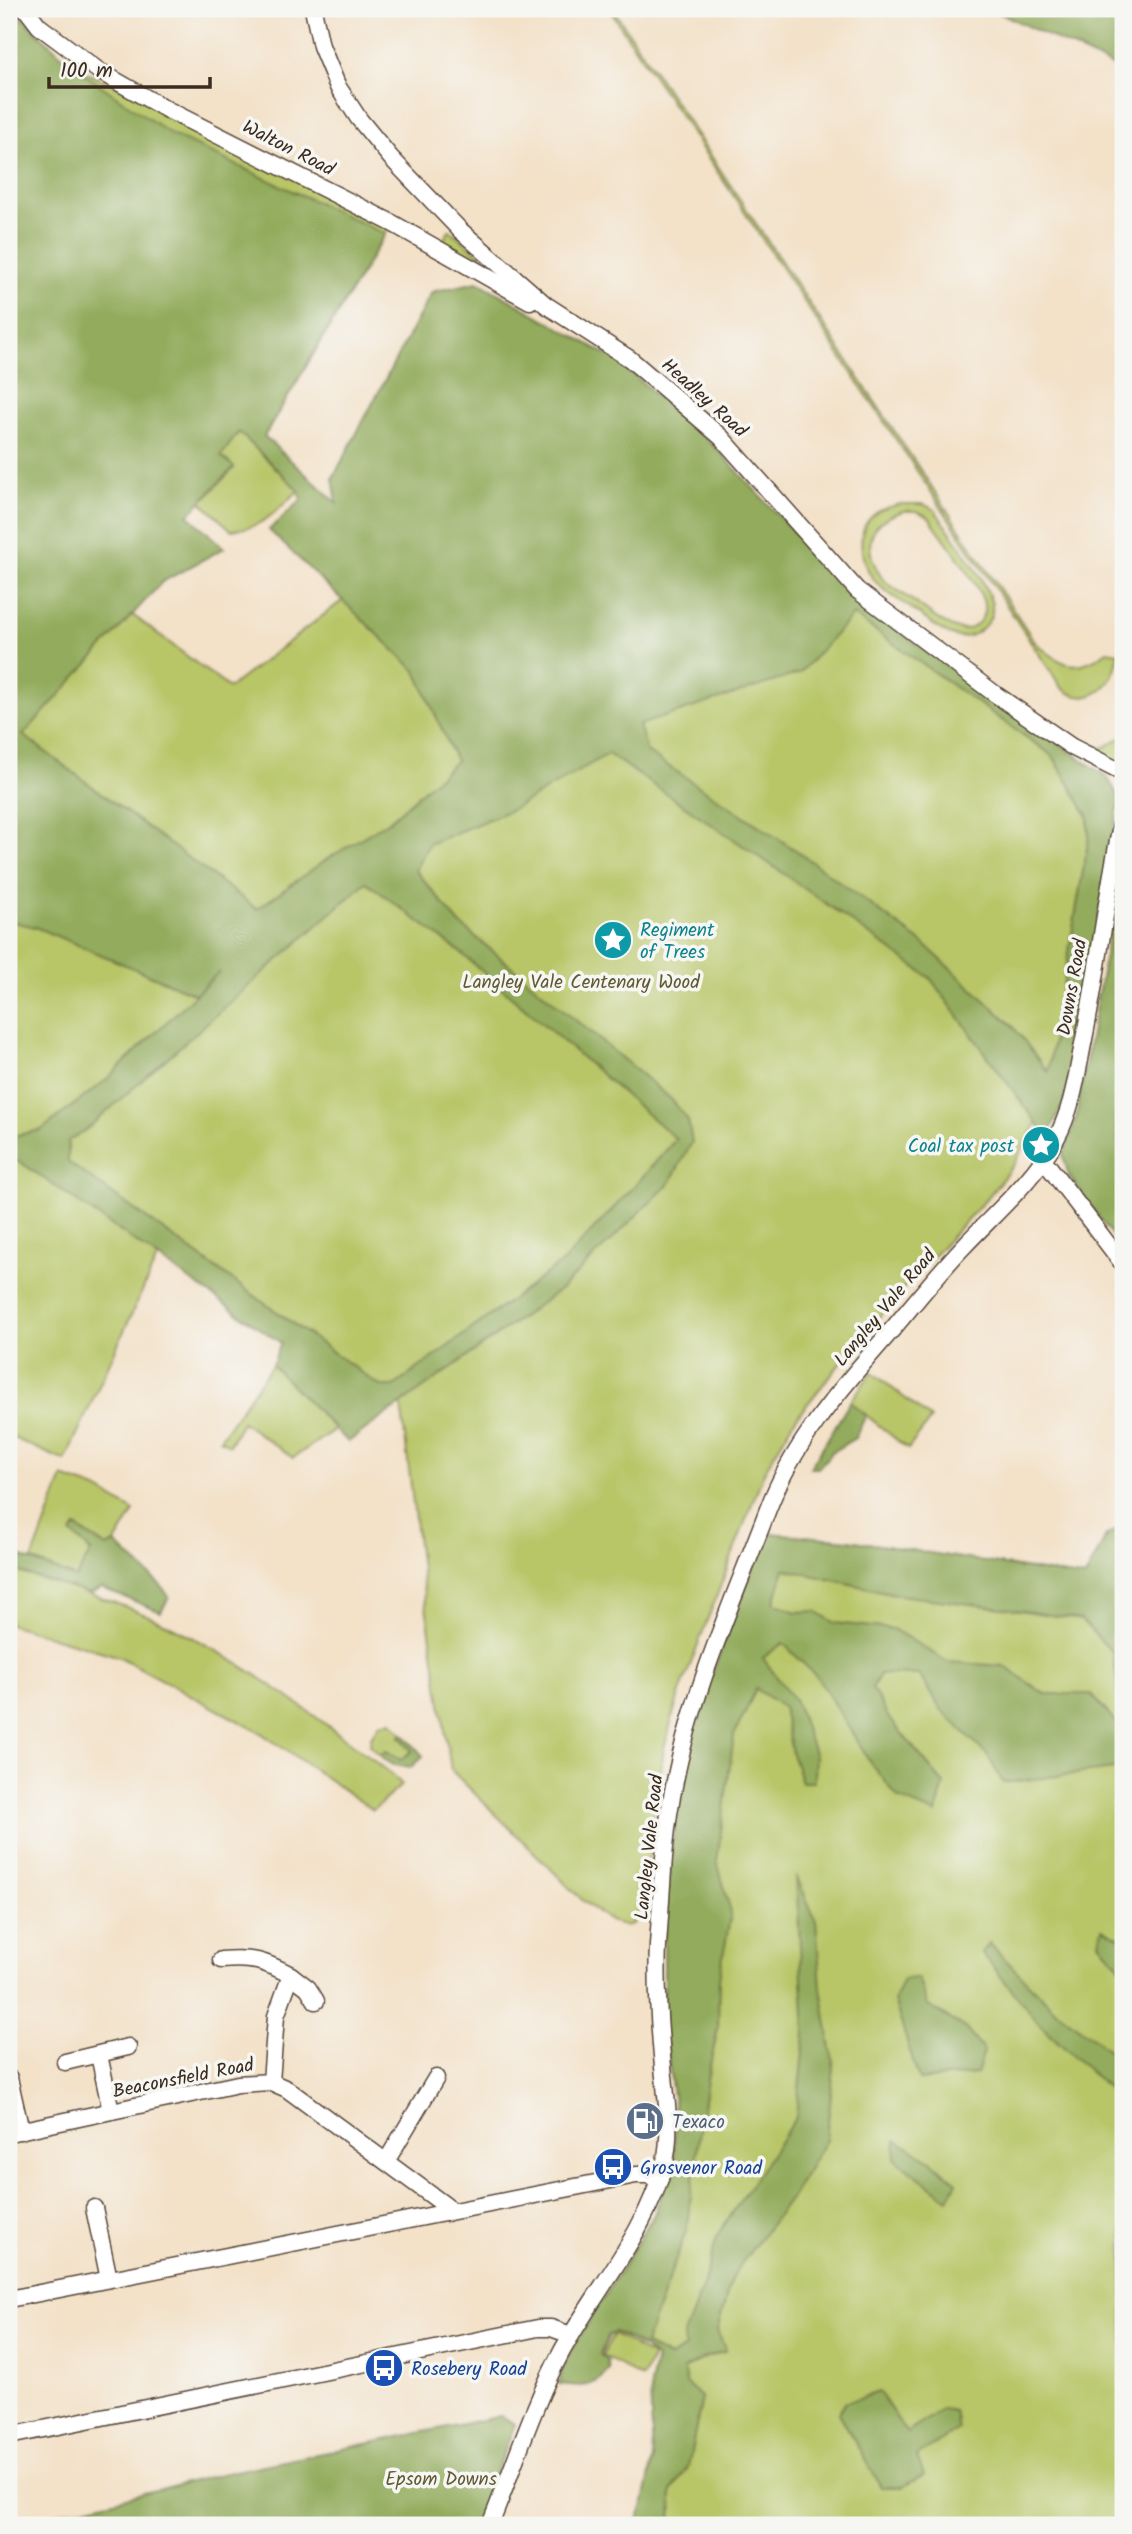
<svg xmlns="http://www.w3.org/2000/svg" width="1132" height="2534" viewBox="0 0 1132 2534" font-family="Kalam,sans-serif">
  <rect width="100%" height="100%" fill="#f6f6f2"/>
  <filter id="ink" filterUnits="userSpaceOnUse"><feTurbulence type="fractalNoise" baseFrequency=".0143" numOctaves="2"/><feDisplacementMap in="SourceGraphic" scale="14" xChannelSelector="R" yChannelSelector="G"/><feConvolveMatrix kernelMatrix="1 2 1 2 8 2 1 2 1" color-interpolation-filters="sRGB"/></filter>
  <filter id="wash" filterUnits="userSpaceOnUse"><feTurbulence type="fractalNoise" baseFrequency=".00686" numOctaves="4" result="noise"/><feDisplacementMap in="SourceGraphic" scale="28" xChannelSelector="R" yChannelSelector="G"/><feGaussianBlur stdDeviation="1.57" result="paint"/><feColorMatrix in="noise" values="0 0 0 0 0 0 0 0 0 0 0 0 0 0 0 0 0 1.4 0 .05"/><feComposite in="paint" operator="in"/></filter>
  <g filter="url(#wash)">
    <rect width="100%" height="100%" fill="#f3e1c8"/>
    <g fill="#b8c668" stroke="#7a7843" stroke-width="2" fill-rule="evenodd">
      <path d="M9 9H15L27 23 72 66 164 108 392 223 264 437 240 432 299 490C276 511 263 529 231 530L201 502 234 468 221 456 113 600 229 688 400 556 333 478 432 292 478 282 618 361 718 450 853 615 1053 756 1088 816 1089 837 1048 1073 1037 1123 1014 1164 988 1197 893 1300 839 1365 796 1418 765 1470 697 1647 678 1698 664 1748 651 1833 645 1900C641 1910 634 1914 633 1924L626 1926 610 1921 582 1900 451 1770 424 1593 401 1404 380 1386 168 1234 65 1461 9 1436Z"/>
      <path d="M609 9H613L1035 642C1060 665 1077 675 1107 651L1118 653C1118 684 1088 712 1061 687Z"/>
      <path d="M450 230 518 287 440 244Z"/>
      <path d="M901 504H923L934 509C950 532 987 579 992 605 995 622 975 639 958 637 942 634 925 618 912 609 901 601 887 594 878 584 860 567 853 529 876 513 882 508 893 506 901 504ZM903 511H917L929 517C941 535 981 586 984 604 987 619 972 633 958 629 942 624 929 613 916 603 906 596 895 589 885 581 879 576 875 566 872 558 865 531 879 519 903 511Z"/>
      <path d="M1121 738 1123 740V762L1116 764 1080 744 1085 742C1110 753 1100 746 1121 738Z"/>
      <path d="M272 1365 335 1429 293 1458 242 1422 229 1445 220 1439Z"/>
      <path d="M872 1372 931 1419 908 1449 850 1402Z"/>
      <path d="M63 1477 99 1490 134 1511 115 1543 107 1547 76 1527 72 1533 91 1551 76 1578 32 1560Z"/>
      <path d="M769 1533 848 1540 1123 1584V2525H667L671 2521 672 2491 688 2467 684 2369 704 2358 725 2351 685 2348 670 2357 645 2345 643 2347 615 2332 609 2336 620 2270 654 2215 674 2158 675 2112 664 2023Z"/>
      <path d="M9 1569C56 1584 105 1597 151 1617 239 1656 317 1717 393 1775L402 1785 373 1810 261 1733 120 1657 9 1624Z"/>
      <path d="M391 1722 403 1734 400 1737 412 1750 401 1760 386 1751 380 1755 370 1746 371 1737 380 1724Z"/>
      <path d="M614 2334 653 2357 642 2378 602 2355Z"/>
    </g>
    <g fill="#92ab5c" stroke="#666a3d" stroke-width="2" fill-rule="evenodd">
      <path d="M9 9H15L27 23 73 66 172 135 385 234 264 436 337 503 333 478 432 292 478 282 618 361 718 450 861 605 1107 777 1120 799 1066 1098 1048 1135 1037 1123 930 978 780 871 608 754 513 809 429 844 415 870 460 924 671 1099 688 1120 692 1142 669 1184 561 1289 348 1442 272 1365 281 1343 20 1162 9 1160V1135L12 1136 41 1130 105 1081 220 971 195 994 35 927 9 921ZM239 432 299 491 301 500 269 530 416 671 456 761 389 821 324 861 257 909 23 735 162 582 224 548 188 515 234 467 221 456ZM853 615 1053 756 1088 816 1089 837 1048 1072 1012 1025 924 944 800 853 647 752 639 725 800 673ZM366 882 460 952 676 1139 639 1181 564 1261 394 1386H380L68 1162V1141L87 1129Z"/>
      <path d="M991 9H1066L1085 17C1100 7 1109 6 1123 18V71Z"/>
      <path d="M1123 854V1088C1113 1108 1116 1140 1123 1162V1251L1069 1176 1063 1156 1076 1118Z"/>
      <path d="M850 1402 866 1415 855 1438 832 1452 818 1468H810Z"/>
      <path d="M1123 1525V1705L1119 1697 1113 1653 1081 1620 1018 1610 899 1595 784 1569 774 1603 796 1612 816 1611 835 1623 893 1629 948 1662 1004 1666 1045 1694H1091L1123 1730V1769L1121 1768 1003 1783 987 1754 941 1710 919 1675 880 1674 872 1688 888 1717 944 1784 936 1814 898 1798 870 1762 818 1678 783 1643 763 1658 797 1705 815 1756 814 1782H802L792 1754 783 1707 756 1689 734 1735 717 1861 731 1913 719 1979 718 2028 707 2080 686 2231 645 2345 670 2357 685 2348 684 2335 703 2286 718 2234 796 2117 805 2033 796 1875 816 1921 821 1988 834 2068 826 2140 792 2196 732 2276 717 2331 726 2351 704 2358 684 2369 686 2383 702 2398 688 2467 672 2491 671 2521 667 2525H636L643 2507 653 2460 650 2385 656 2358 643 2347 615 2332 609 2336 600 2354 607 2361 609 2370C592 2389 583 2387 559 2384L565 2361 654 2215 674 2158 675 2112 664 2023V1939L671 1851 684 1758 705 1693 750 1575 769 1533 848 1540 1085 1578 1106 1536Z"/>
      <path d="M76 1527 106 1547 115 1543 162 1587 169 1597 161 1612 102 1588 90 1594 9 1569V1552L76 1578 91 1551 71 1533Z"/>
      <path d="M403 1734 423 1756 410 1768 391 1764 380 1755 386 1751 401 1760 412 1751 400 1736Z"/>
      <path d="M1102 1928 1123 1939V1971L1099 1942Z"/>
      <path d="M989 1943 1052 2007 1123 2061V2102L1042 2027 982 1953Z"/>
      <path d="M918 1978 927 2005 965 2028 984 2051 977 2074 919 2080 894 2000 903 1979Z"/>
      <path d="M896 2140 931 2161 957 2182 948 2199 895 2159Z"/>
      <path d="M879 2392 907 2433 942 2409 954 2411 958 2429 917 2456 924 2475 902 2487H881L839 2413 844 2403Z"/>
      <path d="M501 2416 515 2424 475 2525H11L230 2472Z"/>
      <path d="M1014 2521 1035 2525H923L926 2524Z"/>
    </g>
  </g>
  <g filter="url(#ink)">
    <g fill="none" stroke-linecap="round" stroke-linejoin="round">
      <g stroke="#574538" stroke-width="19">
        <g id="minor">
          <path d="M26 9 39 26 99 71 164 108 392 223 530 301"/>
          <path d="M313 9 321 46 338 87 359 119 391 158 461 231 546 305 630 359 721 437 857 590 995 694 1072 747 1123 773"/>
          <path d="M1043 1159 1123 1264"/>
          <path d="M221 1960C252 1957 264 1961 291 1975L276 2016 271 2082"/>
          <path d="M291 1975 308 1988 316 2001"/>
          <path d="M99 2055 111 2111"/>
          <path d="M65 2062 128 2047"/>
          <path d="M9 2078 21 2131"/>
          <path d="M9 2133 238 2084 271 2082 287 2089 446 2206 447 2213"/>
          <path d="M387 2160 436 2078"/>
          <path d="M94 2208 109 2279"/>
          <path d="M9 2299 636 2175H647L660 2179"/>
          <path d="M9 2436 538 2328H551L571 2335"/>
          <path d="M490 2525C514 2467 532 2407 562 2351 596 2289 648 2231 665 2161 672 2131 666 2098 663 2067 659 2026 656 1986 658 1945 662 1893 663 1837 674 1786 692 1691 734 1599 768 1509 793 1443 839 1391 884 1339 911 1308 936 1275 964 1246 996 1212 1034 1180 1056 1139 1073 1108 1077 1073 1084 1039 1099 965 1107 890 1123 816"/>
        </g>
      </g>
      <use href="#minor" stroke="#fff" stroke-width="16"/>
    </g>
  </g>
  <defs>
    <g id="sight-disc" transform="scale(2.0125)"><circle r="9.5" fill="#0f9aa8" stroke="#f6f6f2"/><path d="M0-6L1.8-2.2L6-1.7L2.9 1.2L3.7 5.4L0 3.3L-3.7 5.4L-2.9 1.2L-6-1.7L-1.8-2.2Z" fill="#fff"/></g>
    <g id="fuel-disc" transform="scale(2.0125)"><circle r="9.5" fill="#5c6f8a" stroke="#f6f6f2"/><path d="M-5.5-6h7V0h2V4h1.3V-2.5L3-4.5l.8-.8L6-3V5H2.5V1h-1V6h-7ZM-4.2-4.7v3.2H.2V-4.7Z" fill="#fff"/></g>
    <g id="bus-disc" transform="scale(2.0125)"><circle r="9.5" fill="#1a4fb4" stroke="#f6f6f2"/><path d="M-5-6H5V4H4V6H2V4H-2V6H-4V4H-5ZM-3.5-4V0h7V-4ZM-3.5 1.2v1.5H-2V1.2ZM2 1.2v1.5H3.5V1.2Z" fill="#fff"/></g>
  </defs>
  <g fill-rule="evenodd">
    <use href="#sight-disc" x="613" y="940"/>
    <use href="#sight-disc" x="1041" y="1145"/>
    <use href="#fuel-disc" x="645" y="2121"/>
    <use href="#bus-disc" x="613" y="2167"/>
    <use href="#bus-disc" x="384" y="2368"/>
  </g>
  <g text-anchor="middle" stroke-width="7" stroke-linejoin="round" paint-order="stroke">
    <g font-size="19" fill="#3b2a1e" stroke="#f6f6f2">
      <text transform="translate(289 147) rotate(27)" y="7">Walton Road</text>
      <text transform="translate(705 397) rotate(42)" y="7">Headley Road</text>
      <text transform="translate(1071 987) rotate(-80)" y="7">Downs Road</text>
      <text transform="translate(884 1307) rotate(-50)" y="7">Langley Vale Road</text>
      <text transform="translate(648 1847) rotate(-84)" y="7">Langley Vale Road</text>
      <text transform="translate(183 2077) rotate(-11)" y="7">Beaconsfield Road</text>
    </g>
    <g font-size="19" fill="#0d838f" stroke="#f6f6f2" text-anchor="start">
      <text x="640" y="936">Regiment<tspan x="640" dy="22">of Trees</tspan></text>
      <text x="1014" y="1152" text-anchor="end">Coal tax post</text>
    </g>
    <g font-size="19" fill="#605934" stroke="#f6f6f2">
      <text x="581" y="988">Langley Vale Centenary Wood</text>
      <text x="441" y="2485">Epsom Downs</text>
    </g>
    <g font-size="19" fill="#4e5e75" stroke="#f6f6f2" text-anchor="start">
      <text x="672" y="2128">Texaco</text>
    </g>
    <g font-size="19" fill="#164399" stroke="#f6f6f2" text-anchor="start">
      <text x="640" y="2174">Grosvenor Road</text>
      <text x="411" y="2375">Rosebery Road</text>
    </g>
  </g>
  <rect width="1132" height="2534" fill="none" stroke="#f6f6f2" stroke-width="35"/>
  <path d="M49 77v10h161v-10" fill="none" stroke="#3b2a1e" stroke-width="3.5"/>
  <text x="60" y="77" font-size="21" fill="#3b2a1e" stroke="#f6f6f2" stroke-width="5" paint-order="stroke">100 m</text>
</svg>
